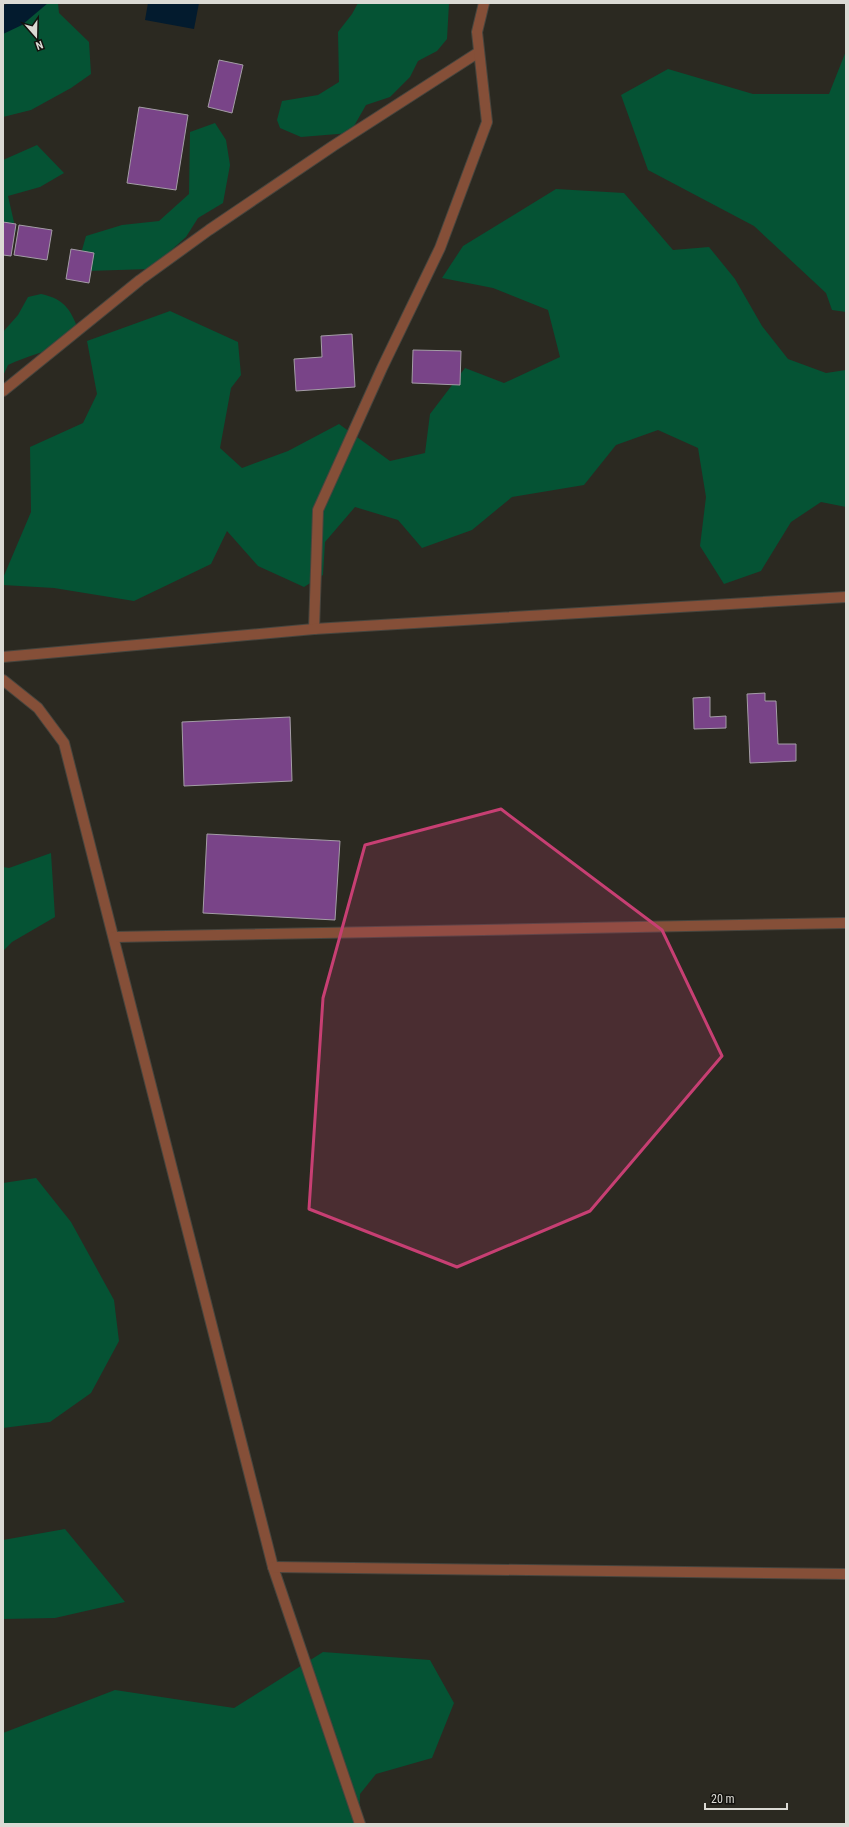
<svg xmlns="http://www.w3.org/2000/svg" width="849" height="1827" viewBox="0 0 849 1827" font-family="'Roboto Condensed',sans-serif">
  <rect width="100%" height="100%" fill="#2b2921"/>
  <g fill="#055334">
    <path d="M9 3H58L59 13 89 42 91 74 71 88 31 110 3 117V9Z"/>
    <path d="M358 3H449L447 39 437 51 418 61 410 77 390 97 366 105 350 133 301 137 280 128 277 120 282 101 318 95 339 82 338 32 352 14Z"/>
    <path d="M846 51V312L832 310 826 293 754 226 648 170 621 95 668 69 753 94H829Z"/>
    <path d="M215 123 226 140 230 165 223 203 198 218 186 237 150 269 87 271 80 257 86 236 122 225 159 221 189 194 190 132Z"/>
    <path d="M37 145 64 173 40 187 8 196 16 231 3 241V160Z"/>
    <path d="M556 189 624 193 673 250 709 247 735 279 762 326 788 359 826 373 846 370V507L821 502 791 522 761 571 724 584 700 546 706 497 698 448 658 430 616 445 584 485 512 497 472 530 422 548 398 520 355 507 325 542 323 575 304 587 258 566 227 531 211 564 134 601 54 588 3 585V578L31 512 30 447 83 423 97 394 87 341 170 311 238 342 241 375 231 388 220 448 242 468 288 451 339 424 390 461 425 453 430 414 465 368 504 383 560 357 548 310 493 288 442 278 463 246Z"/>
    <path d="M41 294C60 298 69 306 76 324L67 344C47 351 27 356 8 365L3 376V332L18 315 28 297Z"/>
    <path d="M51 853 55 917 12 942 3 951V867L9 868Z"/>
    <path d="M36 1178 71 1222 114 1300 119 1341 91 1393 50 1422 3 1428V1183Z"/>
    <path d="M65 1529 125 1602 55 1618 3 1619V1540Z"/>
    <path d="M323 1652 430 1660 454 1703 432 1758 376 1774 360 1794 359 1824H3V1733L115 1690 234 1708Z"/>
  </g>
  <g fill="#031b2e">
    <path d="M8 3H48L22 25 3 34V6Z"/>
    <path d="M148 3H199L194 29 145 20Z"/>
  </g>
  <g fill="#794488" stroke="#a49da6">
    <path d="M219 60 243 65 232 113 208 107Z"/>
    <path d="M139 107 188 115 176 190 127 183Z"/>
    <path d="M3 222 16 224 11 256 3 255Z"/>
    <path d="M19 225 52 230 47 260 14 255Z"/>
    <path d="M71 249 94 253 89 283 66 279Z"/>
    <path d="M352 334 355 387 296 391 294 359 322 357 321 336Z"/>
    <path d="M413 350 461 351 460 385 412 383Z"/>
    <path d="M765 693V701H776L778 744H796V761L750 763 747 694Z"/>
    <path d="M710 697V717L726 716V728L694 729 693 698Z"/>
    <path d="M290 717 292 781 184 786 182 722Z"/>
    <path d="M207 834 340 841 335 920 203 913Z"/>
  </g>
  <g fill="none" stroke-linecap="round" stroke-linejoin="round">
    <g stroke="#47453e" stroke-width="12">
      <g id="minor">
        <path d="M3 391 140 280 209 230 333 146 479 52"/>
        <path d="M314 629 318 510 382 368 440 248 487 122 477 32 484 3"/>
        <path d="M3 657 314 629 846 597"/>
        <path d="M3 680 38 708 64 743 273 1567 360 1824"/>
        <path d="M114 937 846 923"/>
        <path d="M273 1567 846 1574"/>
      </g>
    </g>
    <use href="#minor" stroke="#854f38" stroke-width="10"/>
  </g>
  <path fill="#c73f73" fill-opacity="0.2" stroke="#c73f73" stroke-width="3" stroke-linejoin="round" d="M501 809 662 930 722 1056 590 1211 457 1267 309 1209 323 998 365 845Z"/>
  <rect width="849" height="1827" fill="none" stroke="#dbdad4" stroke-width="8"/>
  <g transform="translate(36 36) rotate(160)" stroke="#13120e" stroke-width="3" paint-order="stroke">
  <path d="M0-3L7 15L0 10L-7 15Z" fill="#dbdad4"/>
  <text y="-6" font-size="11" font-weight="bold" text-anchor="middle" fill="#dbdad4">N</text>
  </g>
  <path d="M705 1803v6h82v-6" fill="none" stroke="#dbdad4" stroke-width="2"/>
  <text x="711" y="1803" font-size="12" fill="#dbdad4" stroke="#13120e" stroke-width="3" paint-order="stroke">20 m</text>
</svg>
